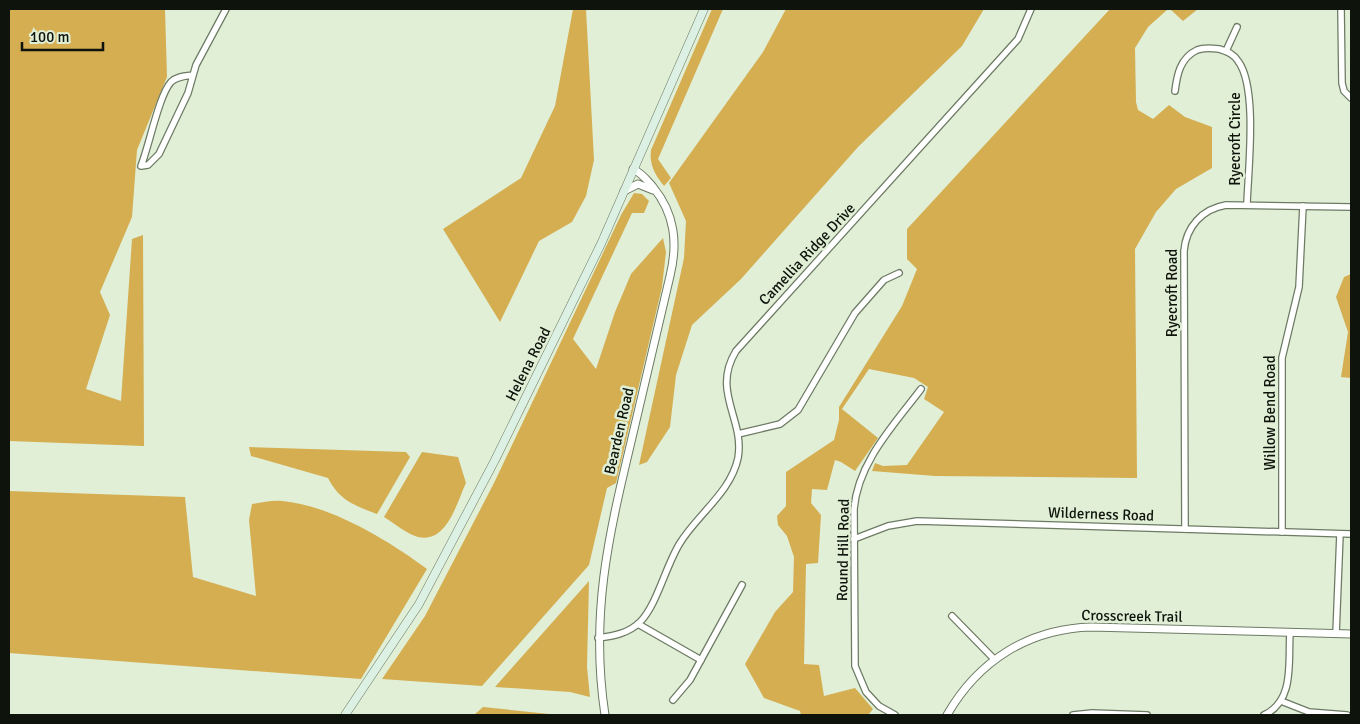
<svg xmlns="http://www.w3.org/2000/svg" width="1360" height="724" viewBox="0 0 1360 724" font-family="Signika,sans-serif">
  <rect width="100%" height="100%" fill="#e0efd6"/>
  <g fill="#d5ae52">
    <path d="M9 9H165L167 77 137 150 132 217 100 292 110 315 86 389 121 401 132 239 143 235 144 446 9 441Z"/>
    <path d="M573 9H586L594 160 586 196 572 222 539 241 500 322 443 229 521 178 555 106Z"/>
    <path d="M712 9H723L658 159 671 178 664 186C655 175 649 164 651 150Z"/>
    <path d="M786 9H984L962 46 858 147 741 279 692 325 676 375 670 427 647 462 639 465 684 258 686 221 669 183 763 52Z"/>
    <path d="M1110 9H1168L1148 27 1135 48 1136 102 1138 110 1153 119 1169 105 1185 117 1212 127V168L1176 189 1156 212 1135 249 1137 478 935 476 872 471 875 463 883 466 907 465 944 412 924 399 928 387 914 378 869 369 842 409 878 438 855 471 841 462 835 460 827 490 812 489 811 503 821 515 818 563 806 564 804 664 819 665 824 696 855 688 873 709 868 715H801L800 711 764 698 745 664 775 612 793 592 794 557 787 536 778 525 777 516 786 506V472L834 440 839 420V407L902 306 917 269 907 259V229Z"/>
    <path d="M1170 9H1198L1183 21Z"/>
    <path d="M634 193 642 194 649 201 644 213H632L573 339 596 369 615 312 631 274 663 238 666 252 662 287 616 483 607 488 589 565 482 686 382 679 425 616 494 483 621 215Z"/>
    <path d="M1351 274V378L1341 377 1348 332 1336 297 1344 277Z"/>
    <path d="M249 447 406 452 410 457 377 514C354 505 340 501 328 478L251 456Z"/>
    <path d="M422 452 458 457 466 483C457 502 447 544 418 537 407 534 394 523 384 517Z"/>
    <path d="M9 491 185 497 193 577 256 596 249 520 252 504C261 503 272 500 282 501 330 505 388 540 427 569L361 679 9 653Z"/>
    <path d="M589 581 587 667 590 697 570 692 495 687Z"/>
    <path d="M483 707 559 715H474Z"/>
  </g>
  <g fill="none" stroke-linecap="round" stroke-linejoin="round">
    <g stroke="#6d7a64" stroke-width="8">
      <g id="minor">
        <path d="M1341 9 1342 83 1344 91 1351 98"/>
        <path d="M1226 51 1237 27"/>
        <path d="M193 75C186 76 177 76 171 82 159 95 149 146 141 166L148 165 159 154 188 93 196 65 226 9"/>
        <path d="M1175 91C1177 75 1180 58 1197 50 1204 47 1212 48 1219 49 1227 51 1234 54 1238 61 1258 87 1248 171 1247 204"/>
        <path d="M738 434 780 424 798 410 855 313 884 280 899 273"/>
        <path d="M1185 529 1184 251C1186 227 1202 209 1226 205L1351 207"/>
        <path d="M1282 532V358L1299 287 1303 206"/>
        <path d="M854 539 888 526 917 521 1351 534"/>
        <path d="M952 616 994 659"/>
        <path d="M638 624 701 660"/>
        <path d="M1336 634 1340 534"/>
        <path d="M598 638C614 636 629 633 640 622 657 605 666 565 680 543 697 515 731 492 738 458 745 419 711 392 736 351L1018 39 1031 9"/>
        <path d="M673 700 690 680 742 585"/>
        <path d="M1281 701 1309 712 1347 715"/>
        <path d="M895 715 879 706 866 692 855 666 854 509C858 462 894 425 921 389"/>
        <path d="M1073 715 1092 713 1147 715"/>
        <path d="M1264 715C1295 701 1288 662 1290 633"/>
      </g>
    </g>
    <g stroke="#6d7a64" stroke-width="9">
      <g id="tertiary">
        <path d="M624 191 638 184 653 190"/>
        <path d="M605 715C590 616 608 538 631 442 644 387 657 332 670 276 678 243 675 214 653 187 647 180 642 173 633 169"/>
        <path d="M947 715C978 661 1028 629 1091 627L1351 634"/>
      </g>
    </g>
    <g stroke="#6d7a64" stroke-width="9">
      <path id="secondary" d="M345 715 419 604 495 460 601 244 704 9"/>
    </g>
    <use href="#minor" stroke="#fff" stroke-width="5.5"/>
    <use href="#tertiary" stroke="#fff" stroke-width="7"/>
    <use href="#secondary" stroke="#dcf1e4" stroke-width="8"/>
  </g>
  <g text-anchor="middle" stroke-width="5" stroke-linejoin="round" paint-order="stroke">
    <g font-size="15" fill="#0e130b" stroke="#e0efd6">
      <text transform="translate(1235 139) rotate(-90)" y="5">Ryecroft Circle</text>
      <text transform="translate(807 254) rotate(-47)" y="5">Camellia Ridge Drive</text>
      <text transform="translate(1172 293) rotate(-90)" y="5">Ryecroft Road</text>
      <text transform="translate(528 364) rotate(-63)" y="5">Helena Road</text>
      <text transform="translate(1270 413) rotate(-90)" y="5">Willow Bend Road</text>
      <text transform="translate(619 431) rotate(-77)" y="5">Bearden Road</text>
      <text transform="translate(1101 514) rotate(2)" y="5">Wilderness Road</text>
      <text transform="translate(843 550) rotate(-89)" y="5">Round Hill Road</text>
      <text transform="translate(1132 616) rotate(1)" y="5">Crosscreek Trail</text>
    </g>
  </g>
  <rect width="1360" height="724" fill="none" stroke="#0e130b" stroke-width="20"/>
  <path d="M22 42v8h81v-8" fill="none" stroke="#0e130b" stroke-width="2.5"/>
  <text x="30" y="42" font-size="15" fill="#0e130b" stroke="#e0efd6" stroke-width="4" paint-order="stroke">100 m</text>
</svg>
